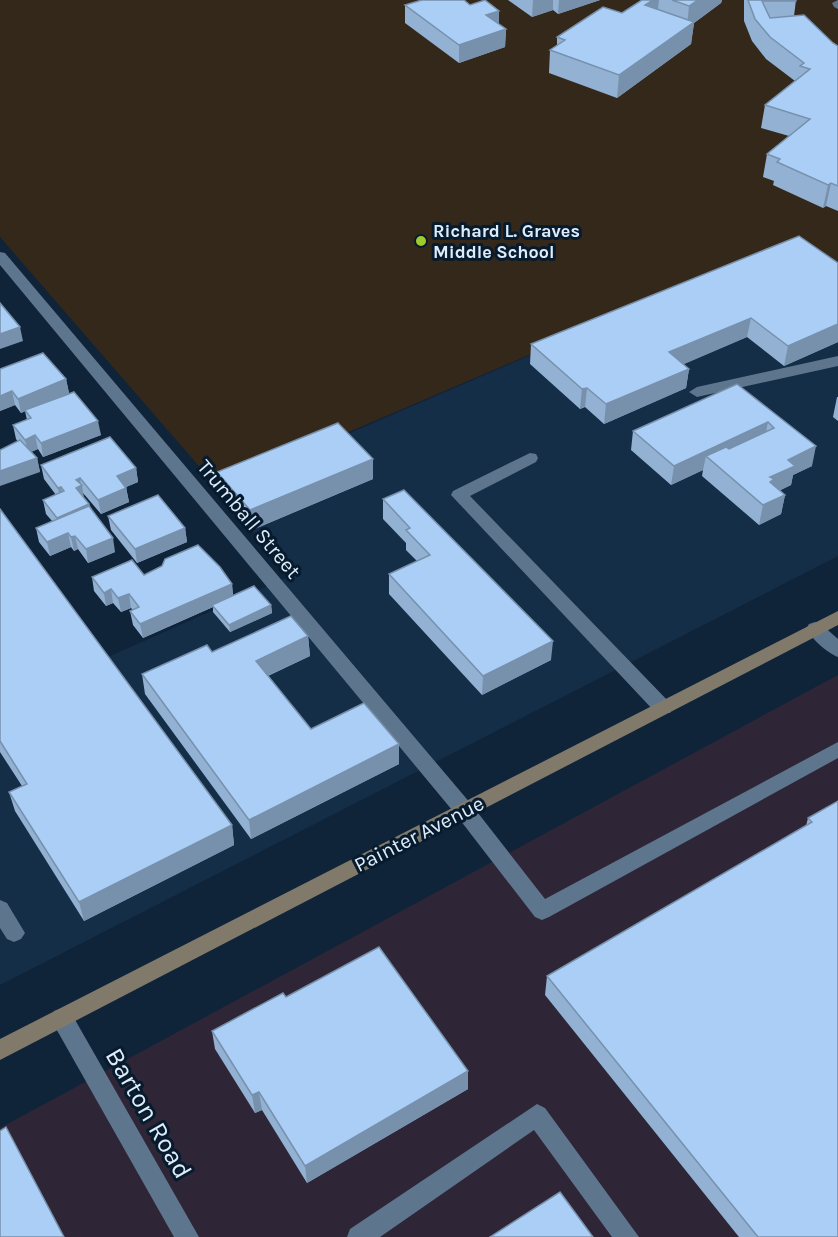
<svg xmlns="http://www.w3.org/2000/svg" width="838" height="1237" viewBox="0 0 838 1237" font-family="Karla,sans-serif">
  <rect width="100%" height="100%" fill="#102439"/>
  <path fill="#142e48" d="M786 245 838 283V556L0 985V512L106 658 290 576 218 490Z"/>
  <path fill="#2e2636" d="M838 675V1237H0V1128Z"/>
  <path fill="#34281a" d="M0 0H838V282L786 245 218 488 0 237Z"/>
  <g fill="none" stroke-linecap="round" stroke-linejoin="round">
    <g fill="#5e758e" fill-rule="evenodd">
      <path d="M838 0V9L834 7 832 3Z"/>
      <path d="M0 252 5 253 471 804 545 899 838 742V758L549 917 542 920 535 917 457 816 0 265Z"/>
      <path d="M838 356V366L697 397 689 392 697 387Z"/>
      <path d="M530 453 536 454 538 458 536 462 470 496 670 703 672 708 670 713H656L451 495 453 491Z"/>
      <path d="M815 622 821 624 838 639V657C827 653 812 639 806 629L809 624Z"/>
      <path d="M0 900 7 903 25 933 21 939 14 942 7 939 0 928Z"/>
      <path d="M537 1104 545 1108 639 1237H612L534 1130 380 1237H347L350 1229Z"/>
    </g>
    <path fill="#5e758e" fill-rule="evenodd" d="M62 1008 70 1011 199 1237H174L54 1025 51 1018 54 1011Z"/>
    <path fill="#817a6b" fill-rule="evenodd" d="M838 611V625L0 1060V1039Z"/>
  </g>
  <g fill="#92b1d3">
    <path d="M508 0H600L558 14 553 10 532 17Z"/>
    <path d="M642 0H722L721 3 694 23 691 44 617 98 549 73 550 50 557 46V37L622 13Z"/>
    <path d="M744 0H796L794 16 838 46V211L826 206 823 208 773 185 774 181 763 177 767 154 789 136 761 128 765 105 795 81 766 59 752 41 744 21Z"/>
    <path d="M405 5 499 25 506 29 505 47 459 63 405 23Z"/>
    <path d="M838 263V342L784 366 747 337 683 364 689 369 686 388 604 424 585 407 580 409 530 364 531 344Z"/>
    <path d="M0 369 66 379 69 393 52 400 101 435 43 457 38 449 31 452 37 458 40 472 16 439 13 425 27 420 25 411 21 413 15 405 0 411Z"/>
    <path d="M737 384 812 466 793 475 791 485 780 490 785 495 781 514 759 525 702 476 703 470 671 485 631 450 633 431Z"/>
    <path d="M837 397H838V421L833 417Z"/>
    <path d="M41 465 136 468 138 482 126 487 129 502 101 514 83 493 84 499 89 504 115 552 88 563 78 549 74 551 71 547 50 556 39 542 36 528 52 521 46 514 43 500 56 495 44 479Z"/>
    <path d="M217 472 373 479 252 530 220 491Z"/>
    <path d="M383 499 551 660 482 695 389 594V574L417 561 406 550V543L383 519Z"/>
    <path d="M0 509 232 825 234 845 84 921 15 811 9 792 22 786 0 752Z"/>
    <path d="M108 516 185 528 187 542 137 563 111 530Z"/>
    <path d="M144 575 232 584 233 595 271 605 272 613 230 632 213 612V607L143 638 133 625 130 611 133 610 131 608 121 612 113 603 106 606 94 591 92 577Z"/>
    <path d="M308 636 310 656 268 676 311 729 399 764 251 839 145 694 142 674 212 652Z"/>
    <path d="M838 801V1237H739L545 995 547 976 806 826 808 818Z"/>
    <path d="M286 997 468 1089 307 1183 262 1110 255 1113 215 1049 212 1031Z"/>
  </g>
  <g fill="#7790ac">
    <path d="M533 0H553V10L532 17Z"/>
    <path d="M559 0H600L558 14Z"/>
    <path d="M653 0H659L657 18 645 5Z"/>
    <path d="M698 0H722L721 3 694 23 691 44 617 98 619 75 687 27 689 6Z"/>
    <path d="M499 11V29L486 15Z"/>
    <path d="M506 29 505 47 459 63V45Z"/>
    <path d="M831 183 826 206 823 208 828 185Z"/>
    <path d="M751 318 747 337 666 372 669 352Z"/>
    <path d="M838 324V342L784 366 788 346Z"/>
    <path d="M20 327 23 341 0 349V334Z"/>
    <path d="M689 369 686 388 604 424 606 404Z"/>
    <path d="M66 379 69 393 21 413 18 399Z"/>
    <path d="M587 388 585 407 580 409 582 389Z"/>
    <path d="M12 391 15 405 0 411V396Z"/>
    <path d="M98 421 101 435 43 457 41 443Z"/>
    <path d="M768 422 764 442 706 456 703 470 671 485 674 466Z"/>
    <path d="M35 435 38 449 28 453 25 440Z"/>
    <path d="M816 446 812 466 793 475 791 485 771 495 770 477 788 460Z"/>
    <path d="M37 458 40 472 0 486V471Z"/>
    <path d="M373 459V479L252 530 250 510Z"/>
    <path d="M136 468 138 482 119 490 117 476Z"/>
    <path d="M80 478 81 485H82L84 499 76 488V480Z"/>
    <path d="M61 487 64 501 61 502 58 488Z"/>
    <path d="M126 488 129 502 101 514 98 500Z"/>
    <path d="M785 495 781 514 759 525 763 505Z"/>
    <path d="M89 504 92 518 60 532 57 518Z"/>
    <path d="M185 528 187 542 137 563 135 549Z"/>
    <path d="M68 533 71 547 50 556 47 542Z"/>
    <path d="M75 536 78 549 74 551 71 537Z"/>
    <path d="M113 538 115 552 88 563 86 549Z"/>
    <path d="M232 584 233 598 212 605 213 607 143 638 140 624Z"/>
    <path d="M111 589 113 603 106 606 104 593Z"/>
    <path d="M129 594 131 608 121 612 118 598Z"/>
    <path d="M271 605 272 613 230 632 229 625Z"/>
    <path d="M308 636 310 656 258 680 256 661Z"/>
    <path d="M553 641 551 660 482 695 483 676Z"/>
    <path d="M399 744V764L251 839 249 820Z"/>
    <path d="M232 825 234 845 84 921 79 902Z"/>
    <path d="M468 1071V1089L307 1183 305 1166Z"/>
    <path d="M259 1092 262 1110 255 1113 252 1095Z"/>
  </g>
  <g fill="#aacef5" stroke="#7790ac" stroke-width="1.5">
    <path d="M422 0H464L470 5 485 0 499 11 486 15 506 29 459 45 405 5Z"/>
    <path d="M642 0H653L645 5 694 22 619 75 550 50 565 40 557 37 603 7 622 13Z"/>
    <path d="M672 0H698L689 6Z"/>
    <path d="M748 0H796V1H762L770 18 804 15 833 43 838 46V186L831 183 828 185 777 162 780 159 767 154 810 119 765 105 810 69 800 66 804 63 770 37 755 19Z"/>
    <path d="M799 236 838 263V324L788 346 751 318 669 352 689 369 606 404 587 388 582 389 531 344Z"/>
    <path d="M0 303 20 327 0 334Z"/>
    <path d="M43 353 66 379 18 399 12 391 0 396V369Z"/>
    <path d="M737 384 816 446 788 460 795 466 770 477 774 479 770 482 785 495 763 505 706 456 726 447 729 449 774 428 768 422 674 466 633 431Z"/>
    <path d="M74 392 98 421 41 443 35 435 25 440 13 425 31 418 25 410Z"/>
    <path d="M338 423 373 459 250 510 217 472Z"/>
    <path d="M110 437 136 468 117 476 126 488 98 500 80 478 76 480 82 485 76 488 89 504 57 518 43 500 64 491 61 487 58 488 41 465Z"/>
    <path d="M20 440 37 458 0 471V450Z"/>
    <path d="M404 490 553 641 483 676 389 574 430 555 406 530 410 528 383 499Z"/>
    <path d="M158 495 185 528 135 549 108 516Z"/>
    <path d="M89 506 113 538 86 549 75 536 71 537 68 533 47 542 36 528Z"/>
    <path d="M0 509 232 825 79 902 9 792 27 784 0 741Z"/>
    <path d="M198 545 220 567 232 584 140 624 130 611 139 607 129 594 118 598 111 589 104 593 92 577 132 560 144 575 162 566 165 559Z"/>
    <path d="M254 586 271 605 229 625 212 605Z"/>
    <path d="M291 616 308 636 256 661 311 729 364 703 399 744 249 820 142 674 207 645 212 652Z"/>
    <path d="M838 801V1237H758L547 976 812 822 808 818Z"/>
    <path d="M379 947 468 1071 305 1166 259 1092 252 1095 212 1031 283 993 286 997Z"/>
    <path d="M6 1127 64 1237H0V1131Z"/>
    <path d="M560 1192 593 1237H490Z"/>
  </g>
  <circle fill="#9eca2e" stroke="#071b2e" stroke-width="2" cx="421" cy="241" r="6"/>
  <g text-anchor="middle" stroke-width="6" stroke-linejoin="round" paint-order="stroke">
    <g font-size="18" font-weight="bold" fill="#dfecfa" stroke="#071b2e" text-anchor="start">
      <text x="433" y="237">Richard L. Graves<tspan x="433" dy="21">Middle School</tspan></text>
    </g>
    <g font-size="21" fill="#dfecfa" stroke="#071b2e">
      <text transform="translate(249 519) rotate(50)" y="7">Trumball Street</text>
      <text transform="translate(419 834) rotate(-27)" y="7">Painter Avenue</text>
    </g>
    <g font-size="26" fill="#dfecfa" stroke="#071b2e">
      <text transform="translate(149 1113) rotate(60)" y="9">Barton Road</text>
    </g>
  </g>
</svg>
